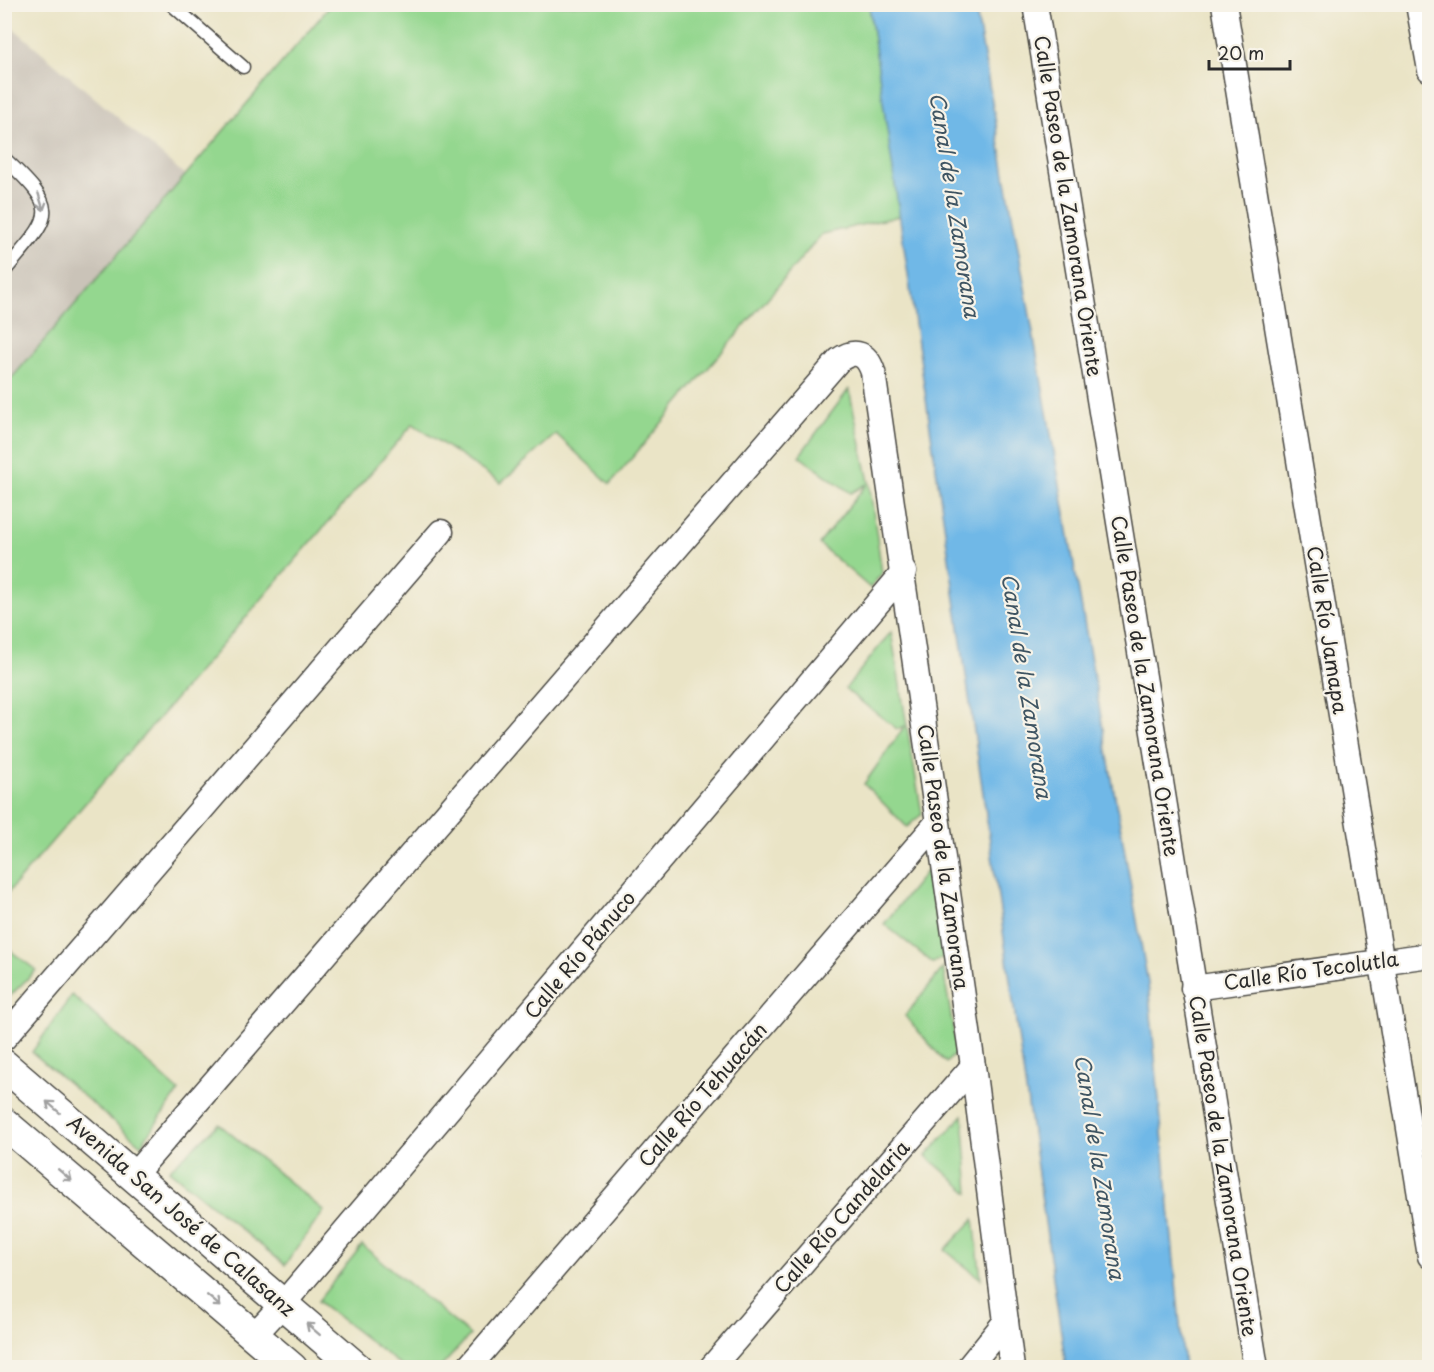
<svg xmlns="http://www.w3.org/2000/svg" width="1434" height="1372" viewBox="0 0 1434 1372" font-family="'Playpen Sans',sans-serif">
  <rect width="100%" height="100%" fill="#f7f3e8"/>
  <filter id="ink" filterUnits="userSpaceOnUse"><feTurbulence type="fractalNoise" baseFrequency=".0167" numOctaves="2"/><feDisplacementMap in="SourceGraphic" scale="12" xChannelSelector="R" yChannelSelector="G"/><feConvolveMatrix kernelMatrix="1 2 1 2 8 2 1 2 1" color-interpolation-filters="sRGB"/></filter>
  <filter id="wash" filterUnits="userSpaceOnUse"><feTurbulence type="fractalNoise" baseFrequency=".008" numOctaves="4" result="noise"/><feDisplacementMap in="SourceGraphic" scale="24" xChannelSelector="R" yChannelSelector="G"/><feGaussianBlur stdDeviation="1.35" result="paint"/><feColorMatrix in="noise" values="0 0 0 0 0 0 0 0 0 0 0 0 0 0 0 0 0 1.4 0 .05"/><feComposite in="paint" operator="in"/></filter>
  <g filter="url(#wash)">
    <rect width="100%" height="100%" fill="#eae4c6"/>
    <path fill="#cac3b8" d="M5 21 186 176 5 386Z"/>
    <g fill="#94d78f" stroke="#60815d" stroke-width="1.5">
      <path d="M331 5H869L900 216 822 234 610 484 556 434 501 483 413 424 5 896V386Z"/>
      <path d="M849 389 869 482 882 573 870 588 819 544 867 484 851 493 799 456Z"/>
      <path d="M891 632 922 814 907 827 864 784 905 726 897 729 845 689Z"/>
      <path d="M928 869 943 957 933 963 884 924Z"/>
      <path d="M4 946 36 970 5 1001H4Z"/>
      <path d="M943 968 957 1052 946 1063 905 1016Z"/>
      <path d="M72 995 179 1091 141 1145 32 1052Z"/>
      <path d="M963 1115 969 1193 926 1156Z"/>
      <path d="M219 1124 324 1211 285 1265 169 1170Z"/>
      <path d="M974 1219 981 1279 945 1250Z"/>
      <path d="M362 1245 470 1335 441 1367H403L318 1301Z"/>
    </g>
    <path fill="#6fb8e7" stroke="#4d7289" stroke-width="1.5" d="M869 5H975L1148 983 1184 1367H1066Z"/>
  </g>
  <g filter="url(#ink)">
    <g fill="none" stroke-linecap="round" stroke-linejoin="round">
      <g stroke="#484742" stroke-width="15">
        <g id="service">
          <path d="M171 4 243 67"/>
          <path d="M4 158C63 213 52 214 4 272"/>
        </g>
      </g>
      <g stroke="#484742" stroke-width="27">
        <g id="minor">
          <path d="M1035 4 1256 1368"/>
          <path d="M1224 4 1430 1256"/>
          <path d="M1418 4 1430 70"/>
          <path d="M1193 988 1430 955"/>
          <path d="M4 1038 441 532"/>
          <path d="M133 1176 839 360C856 348 867 354 873 372L973 1066 1012 1368"/>
          <path d="M254 1335 283 1304 904 572"/>
          <path d="M468 1368 937 823"/>
          <path d="M711 1368 973 1066"/>
          <path d="M968 1368 1006 1321"/>
        </g>
      </g>
      <g stroke="#484742" stroke-width="33">
        <g id="tertiary">
          <path d="M4 1065 357 1368"/>
          <path d="M4 1123 292 1368"/>
        </g>
      </g>
      <use href="#service" stroke="#fff" stroke-width="12"/>
      <use href="#minor" stroke="#fff" stroke-width="24"/>
      <use href="#tertiary" stroke="#fff" stroke-width="30"/>
    </g>
    <defs><path id="oneway-shaft" d="M-6 0H5M1.5-3L5.5 0L1.5 3" fill="none" stroke-width="1.6" stroke-linecap="round" stroke-linejoin="round" transform="scale(1.5)"/></defs>
    <g stroke="#a0a0a0">
      <use href="#oneway-shaft" transform="translate(41 202) rotate(73)"/>
      <use href="#oneway-shaft" transform="translate(53 1107) rotate(-139)"/>
      <use href="#oneway-shaft" transform="translate(65 1175) rotate(40)"/>
      <use href="#oneway-shaft" transform="translate(214 1301) rotate(40)"/>
      <use href="#oneway-shaft" transform="translate(313 1329) rotate(-139)"/>
    </g>
  </g>
  <g text-anchor="middle" stroke-width="4.5" stroke-linejoin="round" paint-order="stroke">
    <g font-size="20" fill="#2b2b2b" stroke="#f7f3e8">
      <text transform="translate(1068 206) rotate(81)" y="7">Calle Paseo de la Zamorana Oriente</text>
      <text transform="translate(1327 630) rotate(81)" y="7">Calle Río Jamapa</text>
      <text transform="translate(1145 686) rotate(81)" y="7">Calle Paseo de la Zamorana Oriente</text>
      <text transform="translate(943 857) rotate(82)" y="7">Calle Paseo de la Zamorana</text>
      <text transform="translate(580 955) rotate(-50)" y="7">Calle Río Pánuco</text>
      <text transform="translate(1311 971) rotate(-8)" y="7">Calle Río Tecolutla</text>
      <text transform="translate(703 1095) rotate(-49)" y="7">Calle Río Tehuacán</text>
      <text transform="translate(1223 1166) rotate(81)" y="7">Calle Paseo de la Zamorana Oriente</text>
      <text transform="translate(181 1216) rotate(41)" y="7">Avenida San José de Calasanz</text>
      <text transform="translate(842 1217) rotate(-49)" y="7">Calle Río Candelaria</text>
    </g>
    <g font-size="21" font-style="italic" fill="#3f5563" stroke="#f7f3e8">
      <text transform="translate(954 205) rotate(81)" y="7">Canal de la Zamorana</text>
      <text transform="translate(1026 686) rotate(81)" y="7">Canal de la Zamorana</text>
      <text transform="translate(1099 1167) rotate(81)" y="7">Canal de la Zamorana</text>
    </g>
  </g>
  <rect width="1434" height="1372" fill="none" stroke="#f7f3e8" stroke-width="24"/>
  <path d="M1209 60v9h81v-9" fill="none" stroke="#2b2b2b" stroke-width="3"/>
  <text x="1218" y="60" font-size="18" fill="#2b2b2b" stroke="#f7f3e8" stroke-width="4.5" paint-order="stroke">20 m</text>
</svg>
